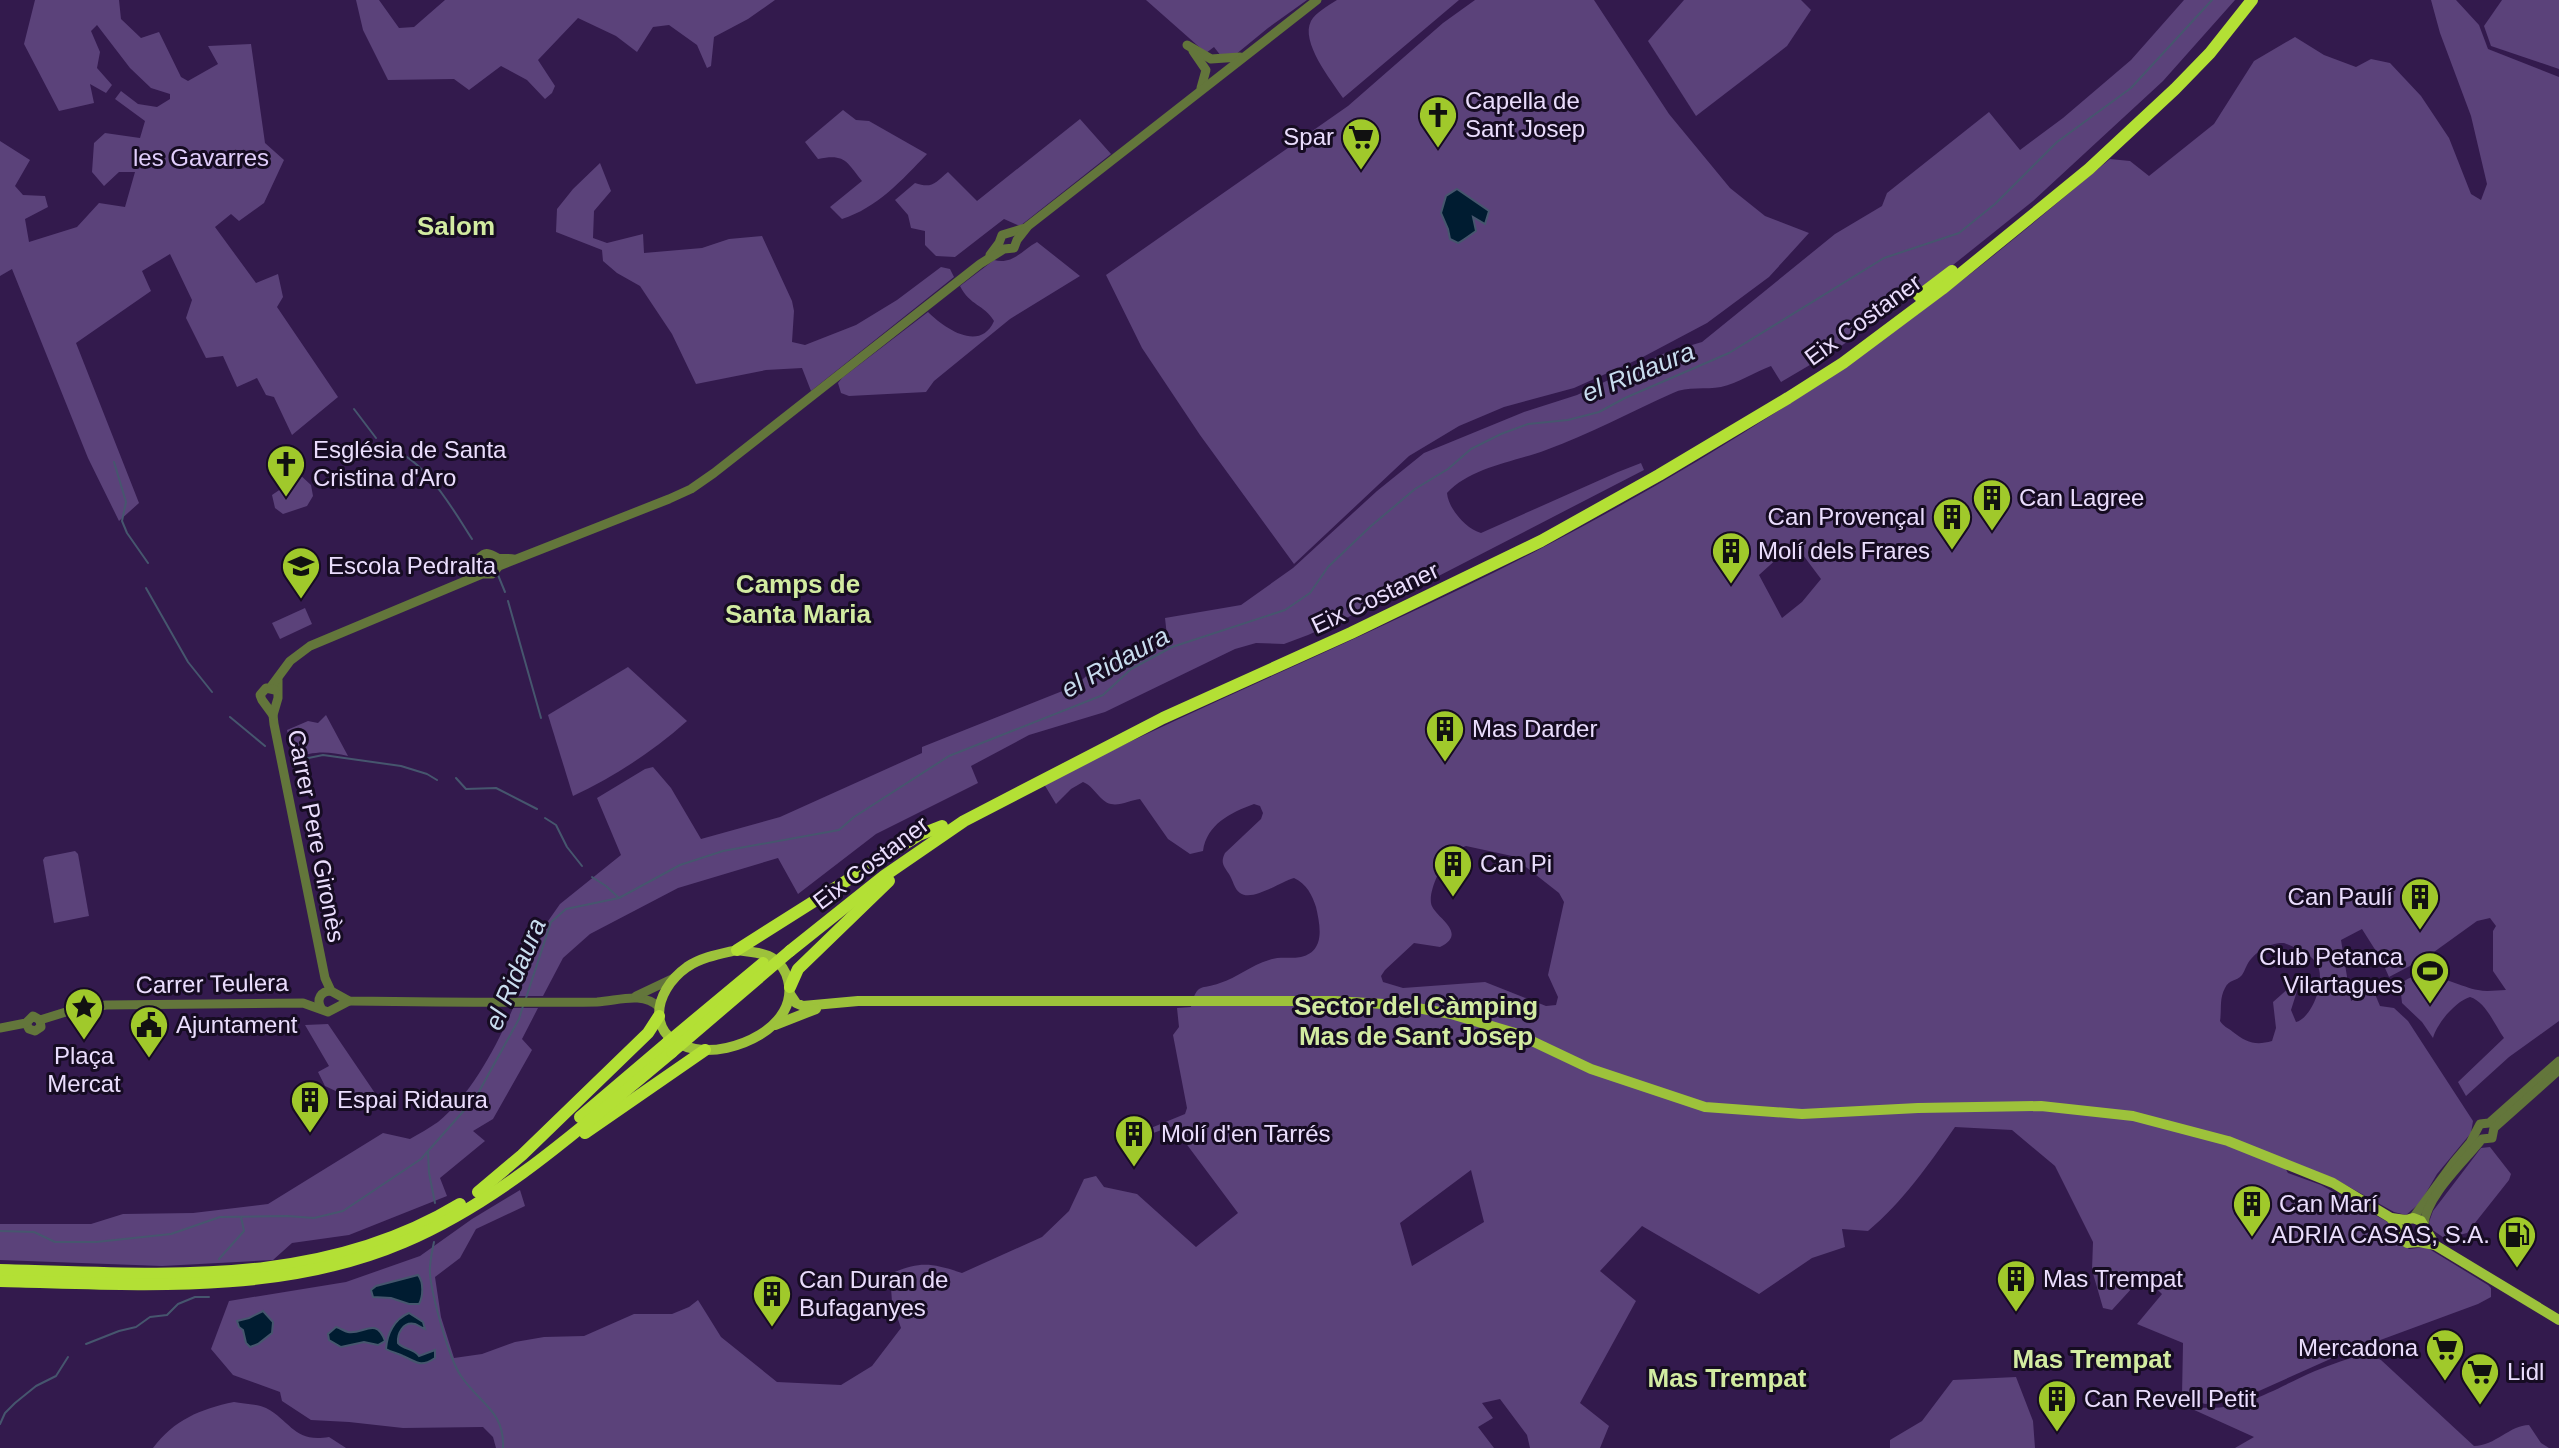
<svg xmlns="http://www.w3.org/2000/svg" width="2559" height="1448" viewBox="0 0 2559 1448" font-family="Helvetica,sans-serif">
  <rect width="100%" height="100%" fill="#331a4d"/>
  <g fill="#5b427a" fill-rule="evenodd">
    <path d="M35 0H119L121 19 141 38 159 32 181 77 188 81 218 64 208 46 251 44 265 143 284 160 264 203 239 221 231 214 215 227 256 283 278 274 283 297 277 307 338 397 292 435 274 397 266 395 257 378 237 387 223 356 206 358 186 318 192 300 170 254 142 271 151 291 76 343 139 503 119 521 88 458 12 269 0 276V141L30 160 15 186 23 195 45 196 48 207 25 219 29 242 77 227 99 203 125 207 135 172H119L104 186 92 172 94 143 105 133 140 138 145 121 115 99 121 91 138 104 157 107 170 99V94L151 88 130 68 97 25 91 31 100 52 97 68 112 85 106 93 90 84 94 103 59 111 24 44Z"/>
    <path d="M356 0H379L399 28 414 27 445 0H775L748 19 714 37 711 66 707 68 697 45 669 25 653 27 637 52 616 36 578 18 538 60 555 86 552 93 545 99 527 80 501 66 469 90 454 79 388 80 363 30Z"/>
    <path d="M1146 0H1307L1268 28 1235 55 1221 56 1214 47 1206 53Z"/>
    <path d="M1337 0H1459L1343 98C1331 80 1300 42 1311 21 1315 13 1329 5 1337 0Z"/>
    <path d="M1475 0H1594L1669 114 1730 188 1765 216 1809 233 1769 277 1707 323 1641 358 1574 388 1504 407 1459 426 1409 456 1294 564 1200 435 1142 348 1106 275 1348 106 1443 23Z"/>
    <path d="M1684 0H1801L1811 10 1787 46 1696 116 1648 41Z"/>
    <path d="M2184 0H2235L2163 81 2033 201 1948 269 1837 349 1781 382 1771 366C1755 372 1738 383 1721 387 1706 390 1687 386 1673 393 1630 412 1590 434 1546 450 1514 462 1471 467 1447 493 1448 508 1466 529 1481 533L1618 472 1641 463 1644 470 1425 583 1308 635 1284 644 1256 643 1235 649 1105 712 1029 735 971 766 978 783 876 834 798 894 778 858 678 888 590 934 563 958 543 996H518L546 924 560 904 621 855 597 798 645 769 653 767 671 788 701 839 780 817 922 753V747L1075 686 1108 657 1167 636 1165 618 1241 605 1293 568 1377 491 1424 453 1524 412 1577 395 1665 353 1702 342 1835 234 1882 206 1887 193 1989 112 2020 150 2063 118 2131 60Z"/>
    <path d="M2431 0H2456L2479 25 2488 49 2559 77V1021L2509 1057 2466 1096 2458 1082 2504 1038C2494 1024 2486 1002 2470 997 2456 1001 2437 1023 2433 1038L2422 1022 2402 1003 2400 985C2421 962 2455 986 2478 990 2487 992 2497 990 2506 990L2493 971V931L2496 926 2490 918 2477 921 2427 957 2389 977 2381 959 2362 929 2341 940 2351 1001 2372 987 2380 1006 2394 1008 2408 1021 2473 1121 2471 1133 2437 1174 2420 1203 2406 1215 2394 1212 2335 1179 2279 1158 2288 1173 2321 1185 2395 1226 2398 1239 2409 1249 2426 1247 2488 1285 2491 1288V1297L2478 1304 2337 1356 2241 1399 2205 1404 2182 1396 2183 1343 2137 1324 2162 1294 2143 1276 2112 1310 2103 1308 2092 1270 2093 1242 2055 1166 2012 1130 1955 1127C1930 1163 1902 1203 1868 1231L1842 1229 1845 1247 1812 1258 1759 1294 1642 1226 1600 1271 1636 1301 1580 1403 1609 1426 1600 1448H1530L1527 1435 1500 1399 1482 1403 1493 1418 1478 1427 1494 1448H496L493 1437 483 1427 403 1428 349 1422 311 1420 282 1401 280 1392 233 1375 211 1349 229 1301 346 1282 420 1256 472 1219 520 1190 525 1206 476 1229 460 1258 435 1277 441 1317 454 1358 482 1354 515 1342 544 1337 584 1336 634 1314H672L689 1307 698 1300 721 1337 777 1382 841 1385 872 1366 901 1328 892 1302 890 1274C920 1261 931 1263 962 1273L1042 1237 1069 1211 1084 1179 1096 1176 1104 1187 1137 1194 1196 1247 1238 1213 1173 1126 1139 1138 1126 1146 1117 1134 1116 1129 1124 1139 1185 1114 1187 1108 1173 1035 1179 1027 1177 1008 1191 1007C1197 982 1201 990 1220 983 1237 978 1251 965 1269 960 1279 956 1290 959 1301 957 1326 951 1320 925 1316 907 1312 895 1307 884 1294 878 1280 882 1252 902 1240 893 1234 889 1233 880 1229 874 1224 866 1220 863 1225 853L1261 819 1263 813 1260 806 1254 804C1230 813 1207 824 1203 851L1190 854 1168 839 1140 799C1131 800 1120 806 1111 804 1100 802 1094 786 1083 782L1071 789 1056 804 1044 784C1207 701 1378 633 1540 549 1676 478 1809 397 1931 304 1993 258 2051 208 2110 159L2130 161 2149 176 2214 124 2254 61 2295 37 2324 55 2356 67 2371 59 2390 63 2421 96 2449 138 2471 194 2481 200 2487 184 2471 116 2440 33ZM1794 543 1821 579 1802 602 1782 618 1759 575 1781 555 1778 551 1782 547ZM1466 846 1512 856 1559 893 1564 902 1548 975 1558 997 1556 1005 1546 1006 1485 982 1403 988 1383 982 1381 976 1385 970 1414 943 1440 947C1470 932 1433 917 1431 903 1429 888 1442 867 1448 855L1452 851ZM2284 943C2296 948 2310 953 2317 964 2326 979 2313 1018 2296 1022L2291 1010 2298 988 2290 987 2273 1002 2276 1028 2272 1041C2255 1046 2246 1042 2233 1032 2227 1027 2224 1027 2220 1021 2222 1009 2219 999 2225 988 2229 979 2236 982 2242 975 2243 974 2246 967 2247 965 2254 952 2270 942 2284 943ZM1471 1170 1484 1222 1412 1266 1400 1223Z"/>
    <path d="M2502 0H2559V69L2491 46 2484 26Z"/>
    <path d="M843 110 856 120 869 121 927 154C902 180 877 208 842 219L830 207 862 181C847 162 845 153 818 159L805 142Z"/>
    <path d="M1080 119 1111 154 1020 226 1004 219 955 257 936 256 925 245V231L911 228 908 215 895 200 915 183C932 189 935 183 948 172L977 201Z"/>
    <path d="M600 163 611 191 594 211 593 238 607 243 643 234 644 253 702 248 729 239 762 236 792 301 794 311 792 342 805 345 856 325 897 300 941 267 950 269 954 277 811 391 802 368 766 370 696 384 672 334 640 286 617 273 603 261 602 250 556 232 557 209 573 189Z"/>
    <path d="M1037 242 1080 276 1010 319 934 381 926 392 849 396 841 393 838 383 842 378 928 312C944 328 980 353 994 321 984 304 970 306 960 286L994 260C1013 265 1022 250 1037 242Z"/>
    <path d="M298 473 311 485 313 496 307 506 283 514 275 508 272 495 291 482 290 479Z"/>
    <path d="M305 608 312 624 280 639 272 623Z"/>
    <path d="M628 667 687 721C651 753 615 776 573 796L548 715Z"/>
    <path d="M326 715 348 756C327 751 313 751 293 759L287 730 308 721 318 723Z"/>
    <path d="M75 851 78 854 89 916 54 923 43 860 45 857Z"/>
    <path d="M513 1008H538L522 1039 532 1050 493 1119 473 1131 485 1141 440 1178 447 1196 349 1235 292 1243 273 1260 162 1266 0 1260V1224H91L123 1214 193 1213 268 1204 383 1133 410 1139C419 1134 429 1128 438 1122 470 1096 497 1046 513 1008Z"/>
    <path d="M328 1024 381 1102 361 1111 342 1094 325 1086 318 1072 329 1066 305 1025Z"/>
    <path d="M2490 1147 2511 1174 2509 1180 2467 1233 2459 1235 2456 1246 2431 1229 2429 1222 2433 1211 2481 1148Z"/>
    <path d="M2367 1353 2381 1360 2474 1446C2495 1446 2510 1425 2529 1425L2541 1443 2549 1448H2235L2254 1437 2181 1404C2233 1418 2269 1391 2315 1371 2332 1364 2350 1358 2367 1353Z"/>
    <path d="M2016 1377 2033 1421 2035 1448H1890V1440L1922 1421 1953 1380Z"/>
    <path d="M234 1402C243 1404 258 1404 266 1408 292 1422 294 1443 329 1437L346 1448H153C174 1420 200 1409 234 1402Z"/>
  </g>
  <g fill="#001c31" stroke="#46566e" stroke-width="2">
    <path d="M1457 189 1489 211 1485 224 1473 217 1476 231C1473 233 1461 242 1458 243L1450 239 1448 229 1441 213 1446 196Z"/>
    <path d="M418 1275C424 1282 423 1297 419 1304H409L391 1298 373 1297 371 1290 376 1286Z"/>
    <path d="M263 1311 273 1322 272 1333 258 1344 250 1347 246 1343 243 1330 239 1327 237 1321 249 1318Z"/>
    <path d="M409 1313 423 1322 425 1329C422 1328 418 1325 415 1324 403 1321 397 1334 398 1343 404 1350 413 1348 419 1356L435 1350V1358C420 1368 417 1362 403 1356 397 1353 391 1352 386 1349 387 1334 394 1319 409 1313Z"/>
    <path d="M336 1327C340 1328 344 1331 348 1332 363 1335 376 1316 385 1341L378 1345 364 1342 341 1347 329 1340 328 1334Z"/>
  </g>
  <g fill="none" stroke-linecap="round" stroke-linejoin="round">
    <g stroke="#46566e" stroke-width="2">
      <path d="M354 409 376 438"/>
      <path d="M383 447C422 453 452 508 472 539"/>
      <path d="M114 462 126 502 122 521 127 533 148 563"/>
      <path d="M498 575 505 592"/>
      <path d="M146 588 188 662 212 692"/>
      <path d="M508 601 541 718"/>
      <path d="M230 717 265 746"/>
      <path d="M294 761 323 755 401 766 427 774 437 780"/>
      <path d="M456 778 466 789 496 788 537 809"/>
      <path d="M545 818 556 825 567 847 582 866"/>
      <path d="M592 877 606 886 619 898"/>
      <path d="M526 998 551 922 566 909 619 898 680 865 723 851 839 830 854 817 949 756 1103 695 1131 669 1172 647 1285 610 1310 593 1328 567 1371 526 1415 489 1448 469 1471 449 1501 434 1528 424 1568 420 1599 412 1625 398 1729 353 1884 258 1959 233 1995 204 2057 142 2131 88 2212 0"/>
      <path d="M428 1152 429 1173 435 1203"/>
      <path d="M0 1231 34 1232 55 1242H96L171 1234 220 1217 287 1216 314 1218 343 1211 421 1159 476 1097 519 1019 523 1006"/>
      <path d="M434 1242C432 1252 429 1264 430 1274 432 1296 449 1359 461 1376 479 1403 505 1411 503 1448"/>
      <path d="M219 1259 244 1231 241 1217"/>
      <path d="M86 1344 119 1331 136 1327 150 1317 167 1315 178 1304 195 1297H209"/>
      <path d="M0 1424 5 1413 15 1403 36 1386 56 1376 68 1357"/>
    </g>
    <g stroke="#63763b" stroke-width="9">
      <path d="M1187 45 1211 59 1240 57"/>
      <path d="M1193 51 1206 70 1201 88"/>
      <path d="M990 255 999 243 1002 235 1025 228"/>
      <path d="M468 578 477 567 479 558C487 550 489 554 498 558 502 559 510 558 514 559"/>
      <path d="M278 680V698L273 715 274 724 325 978 331 991 349 1001C432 1002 515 1003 597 1002 618 1001 642 991 659 1007"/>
      <path d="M270 688 290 661 310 646 482 574H492L499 566 669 499 691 489 714 473 980 264 1004 249 1014 248 1017 240 1028 226 1317 0"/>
      <path d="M273 715 262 700 260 695 266 688 275 690"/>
      <path d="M636 996 674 978"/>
      <path d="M321 1008C316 999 321 991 331 991"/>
      <path d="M26 1023 29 1029 35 1031 41 1027 40 1020"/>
      <path d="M0 1028 26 1023 33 1016 40 1020 69 1011 106 1005 303 1003 328 1012 349 1001"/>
      <path d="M2413 1218 2454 1162 2470 1143 2480 1124 2489 1123 2559 1061"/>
      <path d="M2424 1224C2427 1195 2464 1162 2482 1139L2492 1138 2494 1128 2559 1070"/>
    </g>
    <g stroke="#9dc23b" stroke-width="10">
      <path d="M737 950C749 952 764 952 774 959 781 964 786 972 788 980 800 1027 732 1056 695 1049 645 1039 652 992 687 967 702 957 720 954 737 950Z"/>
      <path d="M790 994 796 1003 803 1006 858 1001H1335L1400 1005 1451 1014 1515 1033 1591 1069 1705 1107 1802 1114 1918 1108 2041 1106 2133 1116 2228 1141 2333 1183 2391 1218 2399 1229 2401 1237 2407 1243 2419 1242 2435 1245"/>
      <path d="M775 1025 816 1009"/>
      <path d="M2391 1218 2406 1220 2413 1218 2421 1221 2435 1245 2559 1320"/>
    </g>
    <g stroke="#b3e035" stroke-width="12">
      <path d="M1919 296 1952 271"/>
      <path d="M737 950 919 835 942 826"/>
      <path d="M790 951 884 876 964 821 1163 718 1351 633 1541 541 1659 475 1788 398 1843 363 1942 289 2089 169 2175 89 2210 53 2252 0"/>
      <path d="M790 987 798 969 889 881"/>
      <path d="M580 1117 667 1043"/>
      <path d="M585 1133 705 1050"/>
      <path d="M478 1192 522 1155 648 1033 659 1016"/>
      <path d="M0 1270C159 1274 318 1290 460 1204"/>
      <path d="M0 1281C134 1284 278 1296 404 1242 505 1199 588 1121 672 1052"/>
    </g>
    <g stroke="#b3e035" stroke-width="12">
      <path d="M667 1043 763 963"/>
      <path d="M672 1052 790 951"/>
    </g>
  </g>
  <defs>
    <g id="church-pin" transform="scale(2.0125)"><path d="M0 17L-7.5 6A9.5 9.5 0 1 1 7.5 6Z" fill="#a0c92b" stroke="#160c22"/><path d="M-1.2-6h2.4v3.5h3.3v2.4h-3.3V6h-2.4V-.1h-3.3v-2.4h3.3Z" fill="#111"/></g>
    <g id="supermarket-pin" transform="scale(2.0125)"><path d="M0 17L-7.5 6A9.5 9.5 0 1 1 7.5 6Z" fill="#a0c92b" stroke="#160c22"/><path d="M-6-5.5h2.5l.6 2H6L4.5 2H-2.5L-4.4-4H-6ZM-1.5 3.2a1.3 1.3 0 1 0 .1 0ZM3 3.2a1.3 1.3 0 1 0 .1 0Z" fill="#111"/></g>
    <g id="building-pin" transform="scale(2.0125)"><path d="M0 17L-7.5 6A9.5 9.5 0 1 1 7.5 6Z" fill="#a0c92b" stroke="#160c22"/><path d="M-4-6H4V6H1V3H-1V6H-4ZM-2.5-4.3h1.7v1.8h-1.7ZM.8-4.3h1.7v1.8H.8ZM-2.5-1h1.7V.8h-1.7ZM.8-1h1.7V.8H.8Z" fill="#111"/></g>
    <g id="school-pin" transform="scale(2.0125)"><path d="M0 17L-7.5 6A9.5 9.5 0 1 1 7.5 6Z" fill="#a0c92b" stroke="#160c22"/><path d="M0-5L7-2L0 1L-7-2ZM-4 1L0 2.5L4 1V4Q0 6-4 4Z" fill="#111"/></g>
    <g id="stadium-pin" transform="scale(2.0125)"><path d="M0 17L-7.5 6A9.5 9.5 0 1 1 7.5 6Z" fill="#a0c92b" stroke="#160c22"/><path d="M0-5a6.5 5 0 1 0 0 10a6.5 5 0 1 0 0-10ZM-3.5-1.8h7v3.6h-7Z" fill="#111"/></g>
    <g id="sight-pin" transform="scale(2.0125)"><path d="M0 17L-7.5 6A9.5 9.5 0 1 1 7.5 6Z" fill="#a0c92b" stroke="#160c22"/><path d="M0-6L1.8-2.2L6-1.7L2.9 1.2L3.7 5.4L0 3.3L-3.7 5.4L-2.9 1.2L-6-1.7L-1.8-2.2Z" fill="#111"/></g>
    <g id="civic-pin" transform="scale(2.0125)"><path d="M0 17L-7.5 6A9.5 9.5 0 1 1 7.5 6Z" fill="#a0c92b" stroke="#160c22"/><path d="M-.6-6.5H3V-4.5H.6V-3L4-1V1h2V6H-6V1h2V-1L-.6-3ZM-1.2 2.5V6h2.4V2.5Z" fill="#111"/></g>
    <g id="fuel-pin" transform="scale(2.0125)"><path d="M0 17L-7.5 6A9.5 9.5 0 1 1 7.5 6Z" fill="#a0c92b" stroke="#160c22"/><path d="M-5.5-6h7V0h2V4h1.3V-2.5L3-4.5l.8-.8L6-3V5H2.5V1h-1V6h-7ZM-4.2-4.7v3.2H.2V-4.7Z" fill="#111"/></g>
  </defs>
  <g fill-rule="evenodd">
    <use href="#church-pin" x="1438" y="115"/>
    <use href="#supermarket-pin" x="1361" y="137"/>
    <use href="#church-pin" x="286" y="464"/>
    <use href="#building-pin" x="1992" y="498"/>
    <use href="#building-pin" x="1952" y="517"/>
    <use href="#building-pin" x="1731" y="551"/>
    <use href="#school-pin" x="301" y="566"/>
    <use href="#building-pin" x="1445" y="729"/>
    <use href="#building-pin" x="1453" y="864"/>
    <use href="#building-pin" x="2420" y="897"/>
    <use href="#stadium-pin" x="2430" y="971"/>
    <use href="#sight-pin" x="84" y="1007"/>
    <use href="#civic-pin" x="149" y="1025"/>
    <use href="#building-pin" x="310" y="1100"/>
    <use href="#building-pin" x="1134" y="1134"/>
    <use href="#building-pin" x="2252" y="1204"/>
    <use href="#fuel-pin" x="2517" y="1235"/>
    <use href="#building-pin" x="2016" y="1279"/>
    <use href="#building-pin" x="772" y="1294"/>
    <use href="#supermarket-pin" x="2445" y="1348"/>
    <use href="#supermarket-pin" x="2480" y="1372"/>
    <use href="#building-pin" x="2057" y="1399"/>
  </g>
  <g text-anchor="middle" stroke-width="6" stroke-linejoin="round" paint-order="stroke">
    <g font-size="24" fill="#eaddfd" stroke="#160c22" text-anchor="start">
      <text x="1465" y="109">Capella de<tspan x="1465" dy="28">Sant Josep</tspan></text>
      <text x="1334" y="145" text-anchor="end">Spar</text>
      <text x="313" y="458">Església de Santa<tspan x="313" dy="28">Cristina d'Aro</tspan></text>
      <text x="2019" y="506">Can Lagree</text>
      <text x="1925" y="525" text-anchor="end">Can Provençal</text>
      <text x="1758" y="559">Molí dels Frares</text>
      <text x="328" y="574">Escola Pedralta</text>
      <text x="1472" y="737">Mas Darder</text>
      <text x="1480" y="872">Can Pi</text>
      <text x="2393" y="905" text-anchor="end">Can Paulí</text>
      <text x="2403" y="965" text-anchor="end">Club Petanca<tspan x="2403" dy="28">Vilartagues</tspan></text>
      <text x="176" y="1033">Ajuntament</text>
      <text x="84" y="1064" text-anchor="middle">Plaça<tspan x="84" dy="28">Mercat</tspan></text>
      <text x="337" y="1108">Espai Ridaura</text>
      <text x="1161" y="1142">Molí d'en Tarrés</text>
      <text x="2279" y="1212">Can Marí</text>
      <text x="2490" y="1243" text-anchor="end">ADRIA CASAS, S.A.</text>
      <text x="2043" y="1287">Mas Trempat</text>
      <text x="799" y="1288">Can Duran de<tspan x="799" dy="28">Bufaganyes</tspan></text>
      <text x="2418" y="1356" text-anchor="end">Mercadona</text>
      <text x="2507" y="1380">Lidl</text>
      <text x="2084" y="1407">Can Revell Petit</text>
    </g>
    <g font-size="24" fill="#e1cefc" stroke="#160c22">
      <text x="201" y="166">les Gavarres</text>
    </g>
    <g font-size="24" fill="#eaddfd" stroke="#160c22">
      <text transform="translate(1863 320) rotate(-36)" y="8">Eix Costaner</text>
      <text transform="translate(1375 598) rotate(-25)" y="8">Eix Costaner</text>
      <text transform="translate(316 836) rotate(79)" y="8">Carrer Pere Gironès</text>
      <text transform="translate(871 863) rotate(-37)" y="8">Eix Costaner</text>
      <text transform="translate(212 984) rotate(-1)" y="8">Carrer Teulera</text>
    </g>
    <g font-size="26" font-weight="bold" fill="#d2eba1" stroke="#160c22">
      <text x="456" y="235">Salom</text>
      <text x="798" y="593">Camps de<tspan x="798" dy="30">Santa Maria</tspan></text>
      <text x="1416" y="1015">Sector del Càmping<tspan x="1416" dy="30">Mas de Sant Josep</tspan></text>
      <text x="2092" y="1368">Mas Trempat</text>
      <text x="1727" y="1387">Mas Trempat</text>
    </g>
    <g font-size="26" font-style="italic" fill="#c8dcee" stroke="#160c22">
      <text transform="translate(1638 372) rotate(-22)" y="9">el Ridaura</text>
      <text transform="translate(1115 662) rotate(-29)" y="9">el Ridaura</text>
      <text transform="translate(515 974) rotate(-67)" y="9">el Ridaura</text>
    </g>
  </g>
</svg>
